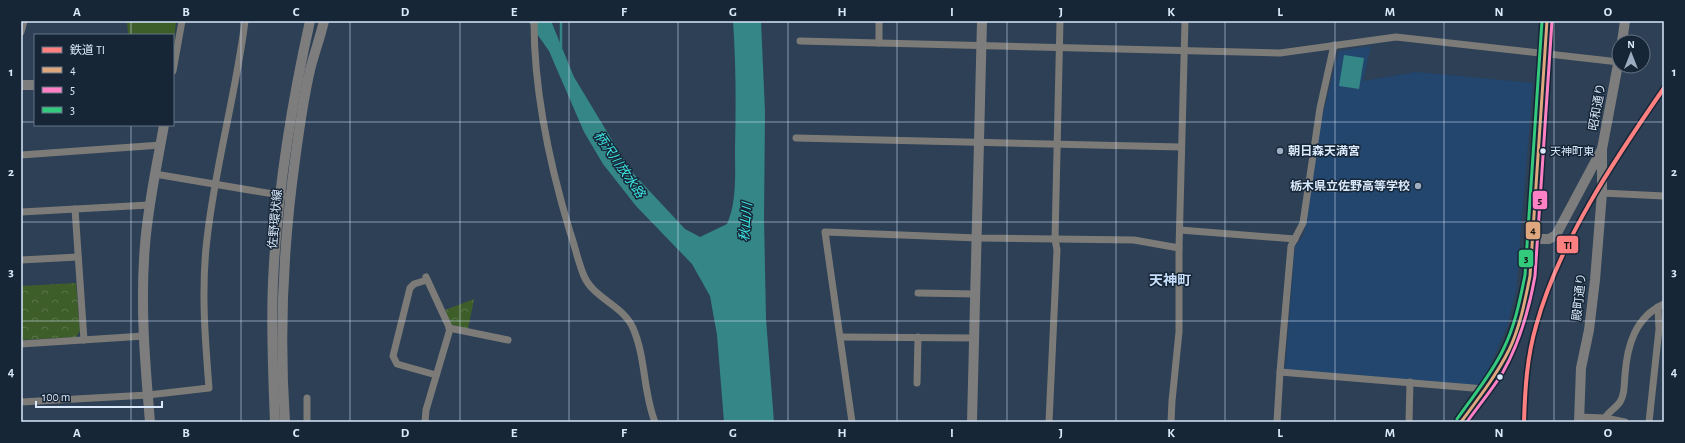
<svg xmlns="http://www.w3.org/2000/svg" width="1685" height="443" viewBox="0 0 1685 443" font-family="'Alegreya Sans','Noto Sans JP',sans-serif">
  <defs>
    <pattern id="park-crowns" width="20" height="18" patternUnits="userSpaceOnUse"><rect width="20" height="18" fill="#3e5e29"/><path d="M2 6a3 3 0 1 1 6 0M12 15a3 3 0 1 1 6 0" fill="none" stroke="#597549"/></pattern>
  </defs>
  <rect width="100%" height="100%" fill="#2d4055"/>
  <path fill="#22466e" d="M1371 46 1363 81 1416 72 1533 83 1516 291 1507 327 1481 386 1285 371 1295 246 1304 235 1317 137 1339 51Z"/>
  <path fill="#3e5e29" d="M127 21H176L174 43 173 35H128Z"/>
  <g fill="url(#park-crowns)">
    <path d="M76 283 80 331 76 337 21 340V286Z"/>
    <path d="M474 299 468 329 451 324 445 310Z"/>
  </g>
  <g fill="#358686">
    <path d="M528 21H551L574 77 630 170 685 229 700 237 727 224C737 202 735 174 735 149 736 106 736 64 733 21H761L765 112 764 218 766 319 774 422H724L717 335 710 296 692 264 636 206 603 164 584 132 549 51Z"/>
    <path d="M1344 55 1364 58 1359 89 1339 86Z"/>
  </g>
  <g fill="none" stroke-linecap="round" stroke-linejoin="round">
    <path stroke="#358686" stroke-width="2.5" d="M561 48V21"/>
    <g stroke="#7d7b78" stroke-width="7">
      <path d="M534 21C534 90 550 166 570 232 575 246 578 262 584 276 594 299 623 305 633 328 646 358 643 392 655 422"/>
      <path d="M21 32 24 21"/>
      <path d="M800 41 1280 53 1396 37 1619 62"/>
      <path d="M879 43V21"/>
      <path d="M173 71 182 21"/>
      <path d="M796 138 1181 147"/>
      <path d="M21 155 161 145"/>
      <path d="M155 174 285 196"/>
      <path d="M1602 193 1664 196"/>
      <path d="M75 209 84 340"/>
      <path d="M21 212 149 205"/>
      <path d="M1180 230 1295 239"/>
      <path d="M21 260 78 257"/>
      <path d="M427 280 414 284 410 288 393 356 397 364 436 375"/>
      <path d="M918 293 976 294"/>
      <path d="M449 328 508 340"/>
      <path d="M841 337 975 338"/>
      <path d="M21 344 144 336"/>
      <path d="M1280 372 1485 389"/>
      <path d="M917 383 918 337"/>
      <path d="M21 402 148 395 209 388C205 338 201 288 207 239 215 166 236 94 245 21"/>
      <path d="M1579 417 1605 418 1625 422"/>
      <path d="M1605 418C1609 411 1618 407 1621 400 1625 393 1624 383 1625 375 1627 346 1635 317 1664 304"/>
      <path d="M307 422V398"/>
      <path d="M425 422 426 410 450 329 426 277"/>
      <path d="M852 422 825 232 978 238 1134 240 1179 248"/>
      <path d="M1049 422 1057 250 1055 239 1060 21"/>
      <path d="M1171 422 1172 401 1179 332V248L1185 21"/>
      <path d="M1277 422 1280 372 1291 246 1303 223 1320 108 1334 45"/>
      <path d="M1409 422 1410 382"/>
      <path d="M1649 422 1659 329 1658 307"/>
    </g>
    <g stroke="#7d7d7d" stroke-width="10">
      <path d="M1622 42 1625 21"/>
      <path d="M21 85H35"/>
      <path d="M1533 239H1549L1556 235 1602 149 1619 59"/>
      <path d="M150 422C145 363 140 304 145 245 148 205 157 165 164 125"/>
      <path d="M275 422C273 376 271 329 273 282 277 195 291 106 310 21"/>
      <path d="M285 422C279 334 283 247 295 160 299 130 303 100 310 70 314 54 320 38 324 21"/>
      <path d="M972 422 982 21"/>
      <path d="M1461 422C1475 402 1492 383 1503 361 1518 335 1524 305 1530 276L1547 21"/>
      <path d="M1579 422 1581 368 1589 330 1595 280 1602 193V149"/>
    </g>
    <g stroke="#172637" stroke-width="6">
      <path id="bus-1" d="M1461 422C1478 399 1496 376 1509 350 1520 327 1525 301 1530 276L1547 21"/>
    </g>
    <g stroke="#172637" stroke-width="6">
      <path id="bus-2" d="M1467 422C1479 405 1492 390 1503 372 1520 342 1529 310 1535 276L1552 21"/>
    </g>
    <g stroke="#172637" stroke-width="6">
      <path id="bus-3" d="M1457 419C1473 396 1491 375 1503 350 1515 326 1520 300 1525 275L1542 21"/>
    </g>
    <use href="#bus-1" stroke="#dfa77e" stroke-width="3"/>
    <use href="#bus-2" stroke="#ff80c5" stroke-width="3"/>
    <use href="#bus-3" stroke="#33ca7d" stroke-width="3"/>
    <g stroke="#172637" stroke-width="7">
      <path id="rail-1" d="M1524 422C1525 389 1527 357 1536 326 1559 242 1615 159 1664 88"/>
    </g>
    <use href="#rail-1" stroke="#ff8080" stroke-width="4"/>
  </g>
  <path fill="none" stroke="#d9e8fb" stroke-width="1" stroke-opacity="0.55" d="M131 21V35M241 21V422M350 21V422M460 21V422M569 21V422M678 21V422M788 21V422M897 21V422M1007 21V422M1116 21V422M1225 21V422M1335 21V422M1444 21V422M1554 21V422M21 122H35M173 122H1664M131 125V422M21 222H1664M21 321H1664"/>
  <g fill="#9dadc1" stroke="#172637" stroke-width="1.5">
    <circle cx="1280" cy="151" r="4"/>
    <circle cx="1418" cy="186" r="4"/>
  </g>
  <g fill="#d9e8fb" stroke="#172637" stroke-width="1.5">
    <circle cx="1543" cy="151" r="3.5"/>
    <circle cx="1500" cy="377" r="3.5"/>
  </g>
  <g text-anchor="middle" stroke-width="3" stroke-linejoin="round" paint-order="stroke">
    <g font-size="11" fill="#d9e8fb" stroke="#172637" text-anchor="start">
      <text x="1550" y="155">天神町東</text>
    </g>
    <g font-size="12" fill="#d9e8fb" stroke="#172637">
      <text transform="translate(1597 107) rotate(-80)" y="4">昭和通り</text>
      <text transform="translate(275 219) rotate(-85)" y="4">佐野環状線</text>
      <text transform="translate(1579 297) rotate(-84)" y="4">殿町通り</text>
    </g>
    <g font-size="12" font-weight="bold" fill="#d9e8fb" stroke="#172637" text-anchor="start">
      <text x="1288" y="155">朝日森天満宮</text>
      <text x="1410" y="190" text-anchor="end">栃木県立佐野高等学校</text>
    </g>
    <g font-size="13" font-style="italic" fill="#3de8e5" stroke="#172637">
      <text transform="translate(620 164) rotate(55)" y="5">柄沢川放水路</text>
      <text transform="translate(745 222) rotate(-85)" y="5">秋山川</text>
    </g>
    <g font-size="14" font-weight="bold" fill="#c6def9" stroke="#172637">
      <text x="1170" y="285">天神町</text>
    </g>
  </g>
  <g stroke="#172637" stroke-width="1.5">
    <rect x="1532" y="190" width="16" height="20" rx="4" fill="#ff80c5"/>
    <rect x="1525" y="221" width="16" height="19" rx="4" fill="#dfa77e"/>
    <rect x="1556" y="235" width="23" height="19" rx="4" fill="#ff8080"/>
    <rect x="1518" y="249" width="16" height="19" rx="4" fill="#33ca7d"/>
  </g>
  <g font-size="11" text-anchor="middle" font-weight="bold" fill="#111">
    <text x="1540" y="204">5</text>
    <text x="1533" y="234">4</text>
    <text x="1568" y="249">TI</text>
    <text x="1526" y="262">3</text>
  </g>
  <rect width="1685" height="443" fill="none" stroke="#172637" stroke-width="44"/>
  <rect x="34" y="34" width="140" height="92" fill="#172637" stroke="#657485"/>
  <rect x="42" y="47" width="20" height="6" fill="#ff8080" stroke="#657485"/>
  <text x="70" y="54" font-size="12" fill="#d9e8fb">鉄道 TI</text>
  <rect x="42" y="67" width="20" height="6" fill="#dfa77e" stroke="#657485"/>
  <text x="70" y="74" font-size="12" fill="#d9e8fb">4</text>
  <rect x="42" y="87" width="20" height="6" fill="#ff80c5" stroke="#657485"/>
  <text x="70" y="94" font-size="12" fill="#d9e8fb">5</text>
  <rect x="42" y="107" width="20" height="6" fill="#33ca7d" stroke="#657485"/>
  <text x="70" y="114" font-size="12" fill="#d9e8fb">3</text>
  <g transform="translate(1631 54)"><circle r="19" fill="#172637" stroke="#657485"/>
  <path d="M0-3L7 15L0 10L-7 15Z" fill="#9dadc1"/>
  <text y="-6" font-size="11" font-weight="bold" text-anchor="middle" fill="#d9e8fb">N</text>
  </g>
  <path d="M36 401v6h126v-6" fill="none" stroke="#d9e8fb" stroke-width="2"/>
  <text x="42" y="401" font-size="12" fill="#d9e8fb" stroke="#172637" stroke-width="3" paint-order="stroke">100 m</text>
  <rect x="22" y="22" width="1641" height="399" fill="none" stroke="#d9e8fb" stroke-width="1.5"/>
  <g font-size="13" text-anchor="middle" font-weight="bold" fill="#d9e8fb">
    <text x="77" y="16">A</text>
    <text x="186" y="16">B</text>
    <text x="296" y="16">C</text>
    <text x="405" y="16">D</text>
    <text x="514" y="16">E</text>
    <text x="624" y="16">F</text>
    <text x="733" y="16">G</text>
    <text x="842" y="16">H</text>
    <text x="952" y="16">I</text>
    <text x="1061" y="16">J</text>
    <text x="1171" y="16">K</text>
    <text x="1280" y="16">L</text>
    <text x="1390" y="16">M</text>
    <text x="1499" y="16">N</text>
    <text x="1608" y="16">O</text>
    <text x="11" y="76">1</text>
    <text x="1674" y="76">1</text>
    <text x="11" y="176">2</text>
    <text x="1674" y="176">2</text>
    <text x="11" y="276">3</text>
    <text x="1674" y="276">3</text>
    <text x="11" y="376">4</text>
    <text x="1674" y="376">4</text>
    <text x="77" y="437">A</text>
    <text x="186" y="437">B</text>
    <text x="296" y="437">C</text>
    <text x="405" y="437">D</text>
    <text x="514" y="437">E</text>
    <text x="624" y="437">F</text>
    <text x="733" y="437">G</text>
    <text x="842" y="437">H</text>
    <text x="952" y="437">I</text>
    <text x="1061" y="437">J</text>
    <text x="1171" y="437">K</text>
    <text x="1280" y="437">L</text>
    <text x="1390" y="437">M</text>
    <text x="1499" y="437">N</text>
    <text x="1608" y="437">O</text>
  </g>
</svg>
